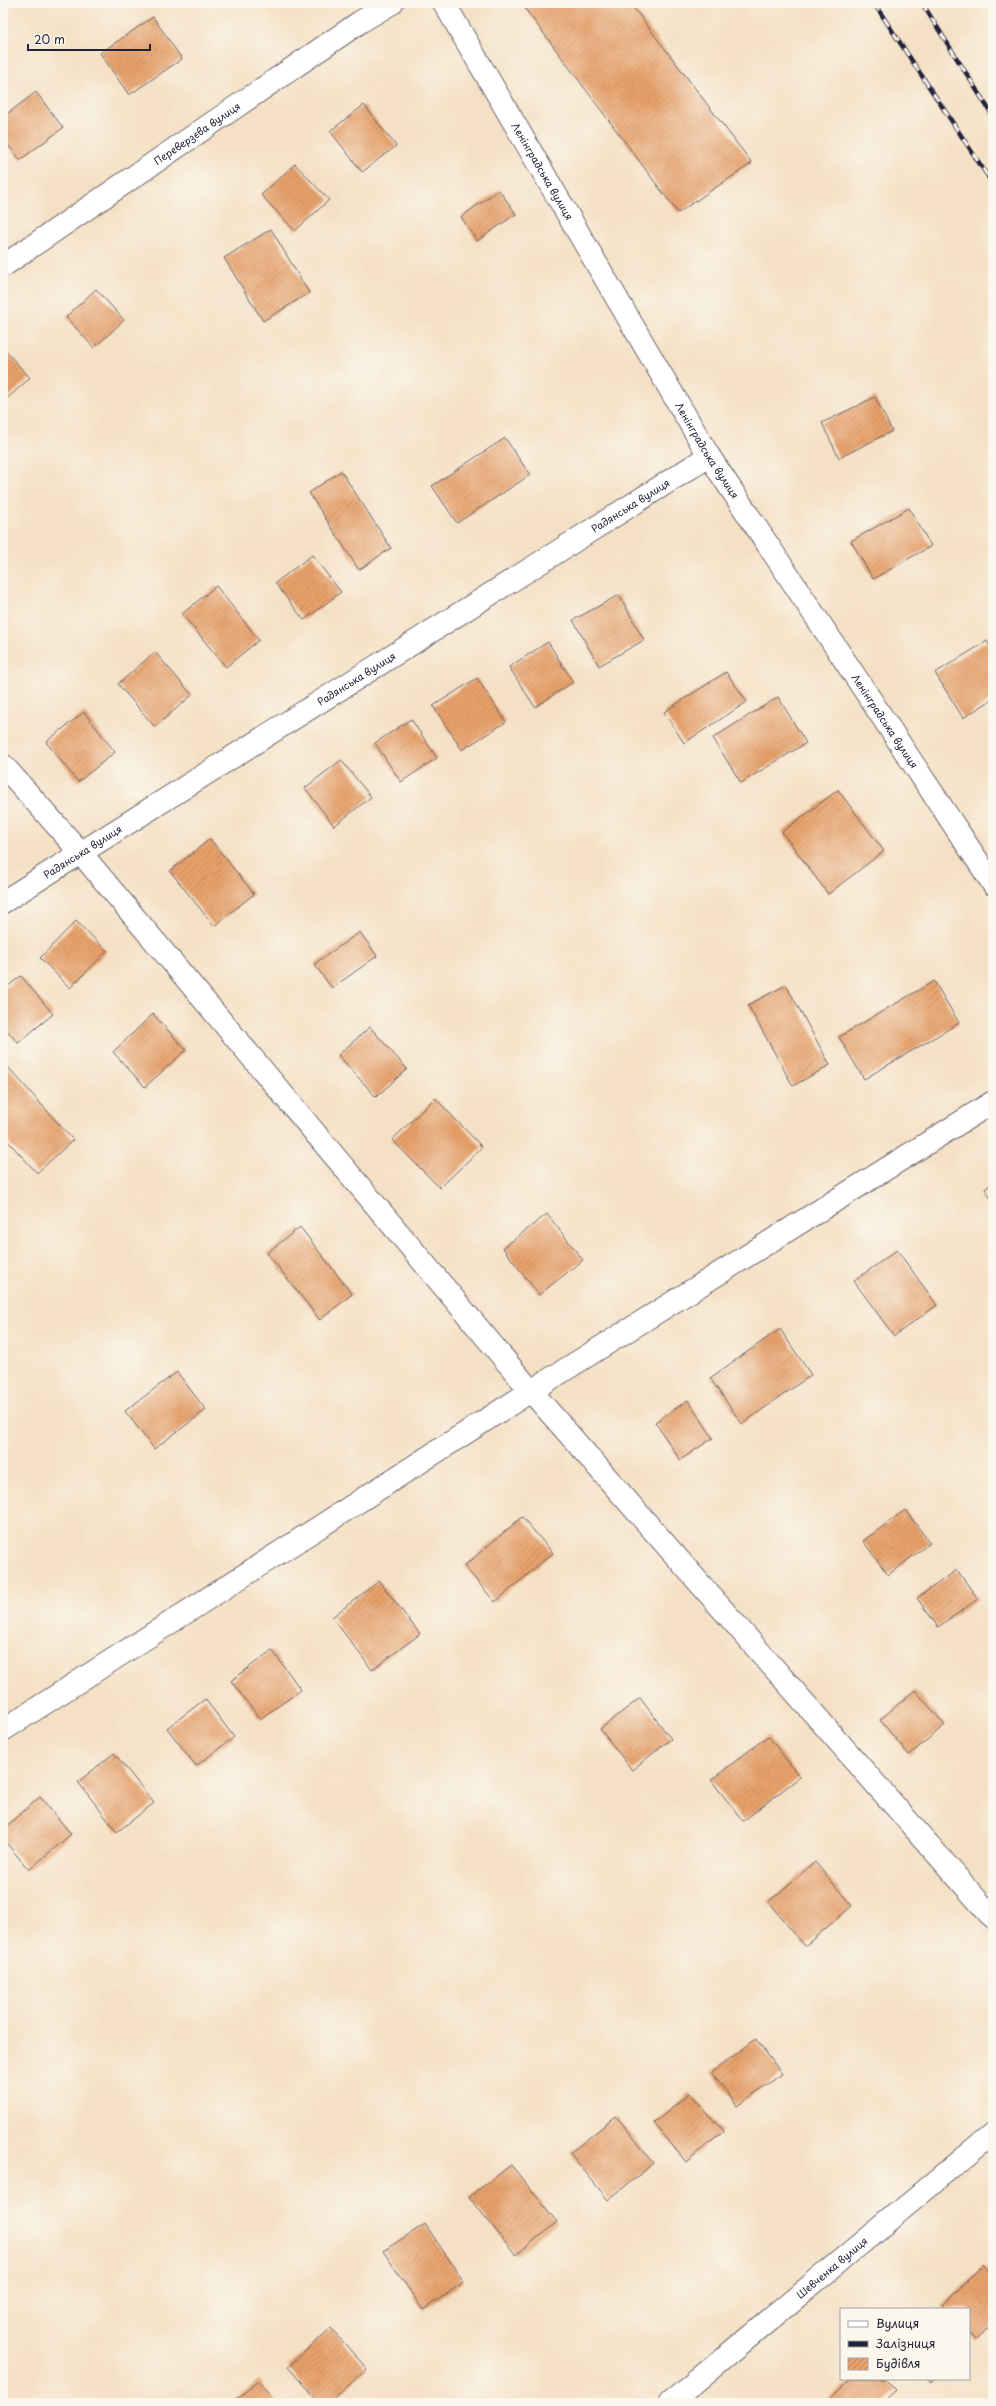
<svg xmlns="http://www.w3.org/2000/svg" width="996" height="2406" viewBox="0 0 996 2406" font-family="'Playpen Sans',sans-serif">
  <defs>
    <pattern id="building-hatch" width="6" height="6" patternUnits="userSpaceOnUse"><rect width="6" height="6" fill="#e8a16b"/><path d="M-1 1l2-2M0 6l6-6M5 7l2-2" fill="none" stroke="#bc8359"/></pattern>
  </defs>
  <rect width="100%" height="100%" fill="#fbf7ec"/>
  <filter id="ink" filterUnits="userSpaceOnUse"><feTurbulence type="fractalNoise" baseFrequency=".025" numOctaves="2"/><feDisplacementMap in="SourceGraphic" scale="8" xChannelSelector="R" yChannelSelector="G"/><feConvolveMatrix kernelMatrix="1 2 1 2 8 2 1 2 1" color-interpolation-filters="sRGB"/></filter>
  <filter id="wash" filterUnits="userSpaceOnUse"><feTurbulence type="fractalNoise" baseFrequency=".012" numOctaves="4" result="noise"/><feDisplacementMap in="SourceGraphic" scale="16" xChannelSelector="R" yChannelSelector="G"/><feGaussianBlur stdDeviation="0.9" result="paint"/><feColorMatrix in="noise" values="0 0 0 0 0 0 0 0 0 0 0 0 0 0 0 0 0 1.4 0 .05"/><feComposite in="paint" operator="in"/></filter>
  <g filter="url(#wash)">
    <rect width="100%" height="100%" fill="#f4e0c4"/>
    <g id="blocks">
      <g fill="url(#building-hatch)">
        <path d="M521 3H630L752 163 678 213Z"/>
        <path d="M153 17 182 59 129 95 100 53Z"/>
        <path d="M36 92 63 128 20 160 3 138V117Z"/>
        <path d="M364 105 396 146 362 172 330 131Z"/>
        <path d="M295 164 329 200 295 231 261 195Z"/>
        <path d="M499 190 516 214 477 241 461 217Z"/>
        <path d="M271 229 309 293 263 321 224 258Z"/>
        <path d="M96 289 124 320 94 348 66 317Z"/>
        <path d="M3 348 30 378 3 402Z"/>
        <path d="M875 397 892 431 839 458 822 423Z"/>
        <path d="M505 438 530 475 457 523 432 486Z"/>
        <path d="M341 471 391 548 359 570 309 493Z"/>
        <path d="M909 508 931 546 873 579 851 541Z"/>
        <path d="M312 555 341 592 304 620 275 583Z"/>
        <path d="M216 586 259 640 226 667 182 614Z"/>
        <path d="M619 595 644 640 599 666 573 620Z"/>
        <path d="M987 641 993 651V699L963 718 935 673Z"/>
        <path d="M548 642 573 682 535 707 509 667Z"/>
        <path d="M155 652 192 695 155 727 118 684Z"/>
        <path d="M726 672 747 702 684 743 664 712Z"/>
        <path d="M477 678 506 722 462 750 433 706Z"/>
        <path d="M778 697 806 743 741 783 713 738Z"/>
        <path d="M84 712 115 752 78 782 46 742Z"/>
        <path d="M411 719 437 758 401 782 375 743Z"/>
        <path d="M341 760 371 797 334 826 305 788Z"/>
        <path d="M838 790 884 851 828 894 782 832Z"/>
        <path d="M210 839 254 894 214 926 170 871Z"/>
        <path d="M76 921 107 951 70 988 40 958Z"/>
        <path d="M360 932 377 956 332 988 314 964Z"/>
        <path d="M21 976 53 1014 18 1043 3 1026V990Z"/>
        <path d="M934 981 959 1023 864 1079 839 1037Z"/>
        <path d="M786 985 830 1065 793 1086 748 1005Z"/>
        <path d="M153 1014 186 1050 145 1087 113 1052Z"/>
        <path d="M370 1027 407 1069 376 1097 338 1055Z"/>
        <path d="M8 1067 73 1140 37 1173 3 1136V1071Z"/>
        <path d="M435 1098 482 1147 440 1188 392 1140Z"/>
        <path d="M993 1183V1202L985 1189Z"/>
        <path d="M547 1214 583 1260 539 1295 503 1248Z"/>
        <path d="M300 1227 352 1294 320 1320 267 1253Z"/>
        <path d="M897 1250 937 1305 894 1336 854 1281Z"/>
        <path d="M780 1329 811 1375 742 1424 710 1378Z"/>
        <path d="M177 1372 206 1410 154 1449 125 1411Z"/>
        <path d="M688 1400 713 1438 680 1460 655 1422Z"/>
        <path d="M905 1510 930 1543 888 1575 863 1541Z"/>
        <path d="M522 1517 553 1553 495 1602 464 1566Z"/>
        <path d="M957 1570 978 1599 938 1627 917 1598Z"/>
        <path d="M379 1581 420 1634 372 1670 332 1617Z"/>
        <path d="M272 1650 301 1690 260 1719 231 1681Z"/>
        <path d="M915 1690 945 1725 909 1755 880 1720Z"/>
        <path d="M640 1698 671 1739 632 1770 600 1729Z"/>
        <path d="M205 1699 234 1737 196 1766 167 1728Z"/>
        <path d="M768 1736 800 1777 743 1821 711 1780Z"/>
        <path d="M114 1753 154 1803 117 1832 78 1782Z"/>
        <path d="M40 1797 71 1834 29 1870 3 1839V1829Z"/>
        <path d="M815 1862 852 1906 805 1946 768 1902Z"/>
        <path d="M756 2039 782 2074 737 2106 712 2072Z"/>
        <path d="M690 2093 723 2131 686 2162 654 2123Z"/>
        <path d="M616 2116 654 2163 608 2200 570 2153Z"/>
        <path d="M511 2165 557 2222 516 2255 469 2197Z"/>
        <path d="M425 2224 464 2282 423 2310 383 2251Z"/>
        <path d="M983 2265 993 2275V2323L976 2340 969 2333V2309H945L942 2306Z"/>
        <path d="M331 2328 367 2369 329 2403H319L288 2367Z"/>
        <path d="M851 2379H886L896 2390 882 2403H825Z"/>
        <path d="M926 2379H934L930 2383Z"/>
        <path d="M259 2381 276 2403H231Z"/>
      </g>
    </g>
  </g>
  <g filter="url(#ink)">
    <use href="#blocks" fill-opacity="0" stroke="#6c646b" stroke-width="1"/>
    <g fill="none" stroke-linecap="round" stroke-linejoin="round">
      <g stroke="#6c646b" stroke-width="24">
        <g id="minor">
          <path id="s1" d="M444 3 709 456 993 884"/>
          <path id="s2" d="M3 266 360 22 392 3"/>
          <path d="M3 765 80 852 531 1391 993 1918"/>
          <path id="s3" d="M3 902 709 456"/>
          <path d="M3 1730 531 1391 993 1102"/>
          <path id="s4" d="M670 2403 993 2133"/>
        </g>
      </g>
      <use href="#minor" stroke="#fff" stroke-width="22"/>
      <g stroke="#22223b" stroke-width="4.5">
        <g id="rail">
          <path d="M874 3 993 184"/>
          <path d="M922 3 993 116"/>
        </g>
      </g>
      <use href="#rail" stroke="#fbf7ec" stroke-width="3" stroke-dasharray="9" stroke-linecap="butt"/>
    </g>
  </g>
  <g text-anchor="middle" stroke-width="4" stroke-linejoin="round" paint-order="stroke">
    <g font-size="10" fill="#22223b" stroke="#fbf7ec">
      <text dy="4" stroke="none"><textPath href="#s2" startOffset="235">Переверзєва вулиця</textPath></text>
      <text dy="4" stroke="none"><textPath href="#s1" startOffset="195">Ленінградська вулиця</textPath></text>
      <text dy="4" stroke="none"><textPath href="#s1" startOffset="519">Ленінградська вулиця</textPath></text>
      <text dy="4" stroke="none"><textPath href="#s3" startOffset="742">Радянська вулиця</textPath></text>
      <text dy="4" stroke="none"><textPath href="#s3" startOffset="418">Радянська вулиця</textPath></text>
      <text dy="4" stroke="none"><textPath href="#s1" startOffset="843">Ленінградська вулиця</textPath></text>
      <text dy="4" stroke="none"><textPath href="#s3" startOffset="94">Радянська вулиця</textPath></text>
      <text dy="4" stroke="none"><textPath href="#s4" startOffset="211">Шевченка вулиця</textPath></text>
    </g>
  </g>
  <rect width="996" height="2406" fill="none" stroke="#fbf7ec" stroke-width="16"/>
  <rect x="840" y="2308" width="130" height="72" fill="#fbf7ec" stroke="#a4a2a5"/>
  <rect x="848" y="2321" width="20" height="6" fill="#ffffff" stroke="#a4a2a5"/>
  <text x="876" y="2328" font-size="12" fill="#22223b">Вулиця</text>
  <rect x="848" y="2341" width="20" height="6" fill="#22223b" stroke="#a4a2a5"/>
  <text x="876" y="2348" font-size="12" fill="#22223b">Залізниця</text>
  <rect x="848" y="2358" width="20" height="12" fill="url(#building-hatch)" stroke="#a4a2a5"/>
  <text x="876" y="2368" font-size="12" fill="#22223b">Будівля</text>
  <path d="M28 44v6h122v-6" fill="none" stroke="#22223b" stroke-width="2"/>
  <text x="34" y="44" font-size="12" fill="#22223b" stroke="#fbf7ec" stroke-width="3" paint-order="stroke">20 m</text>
</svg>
